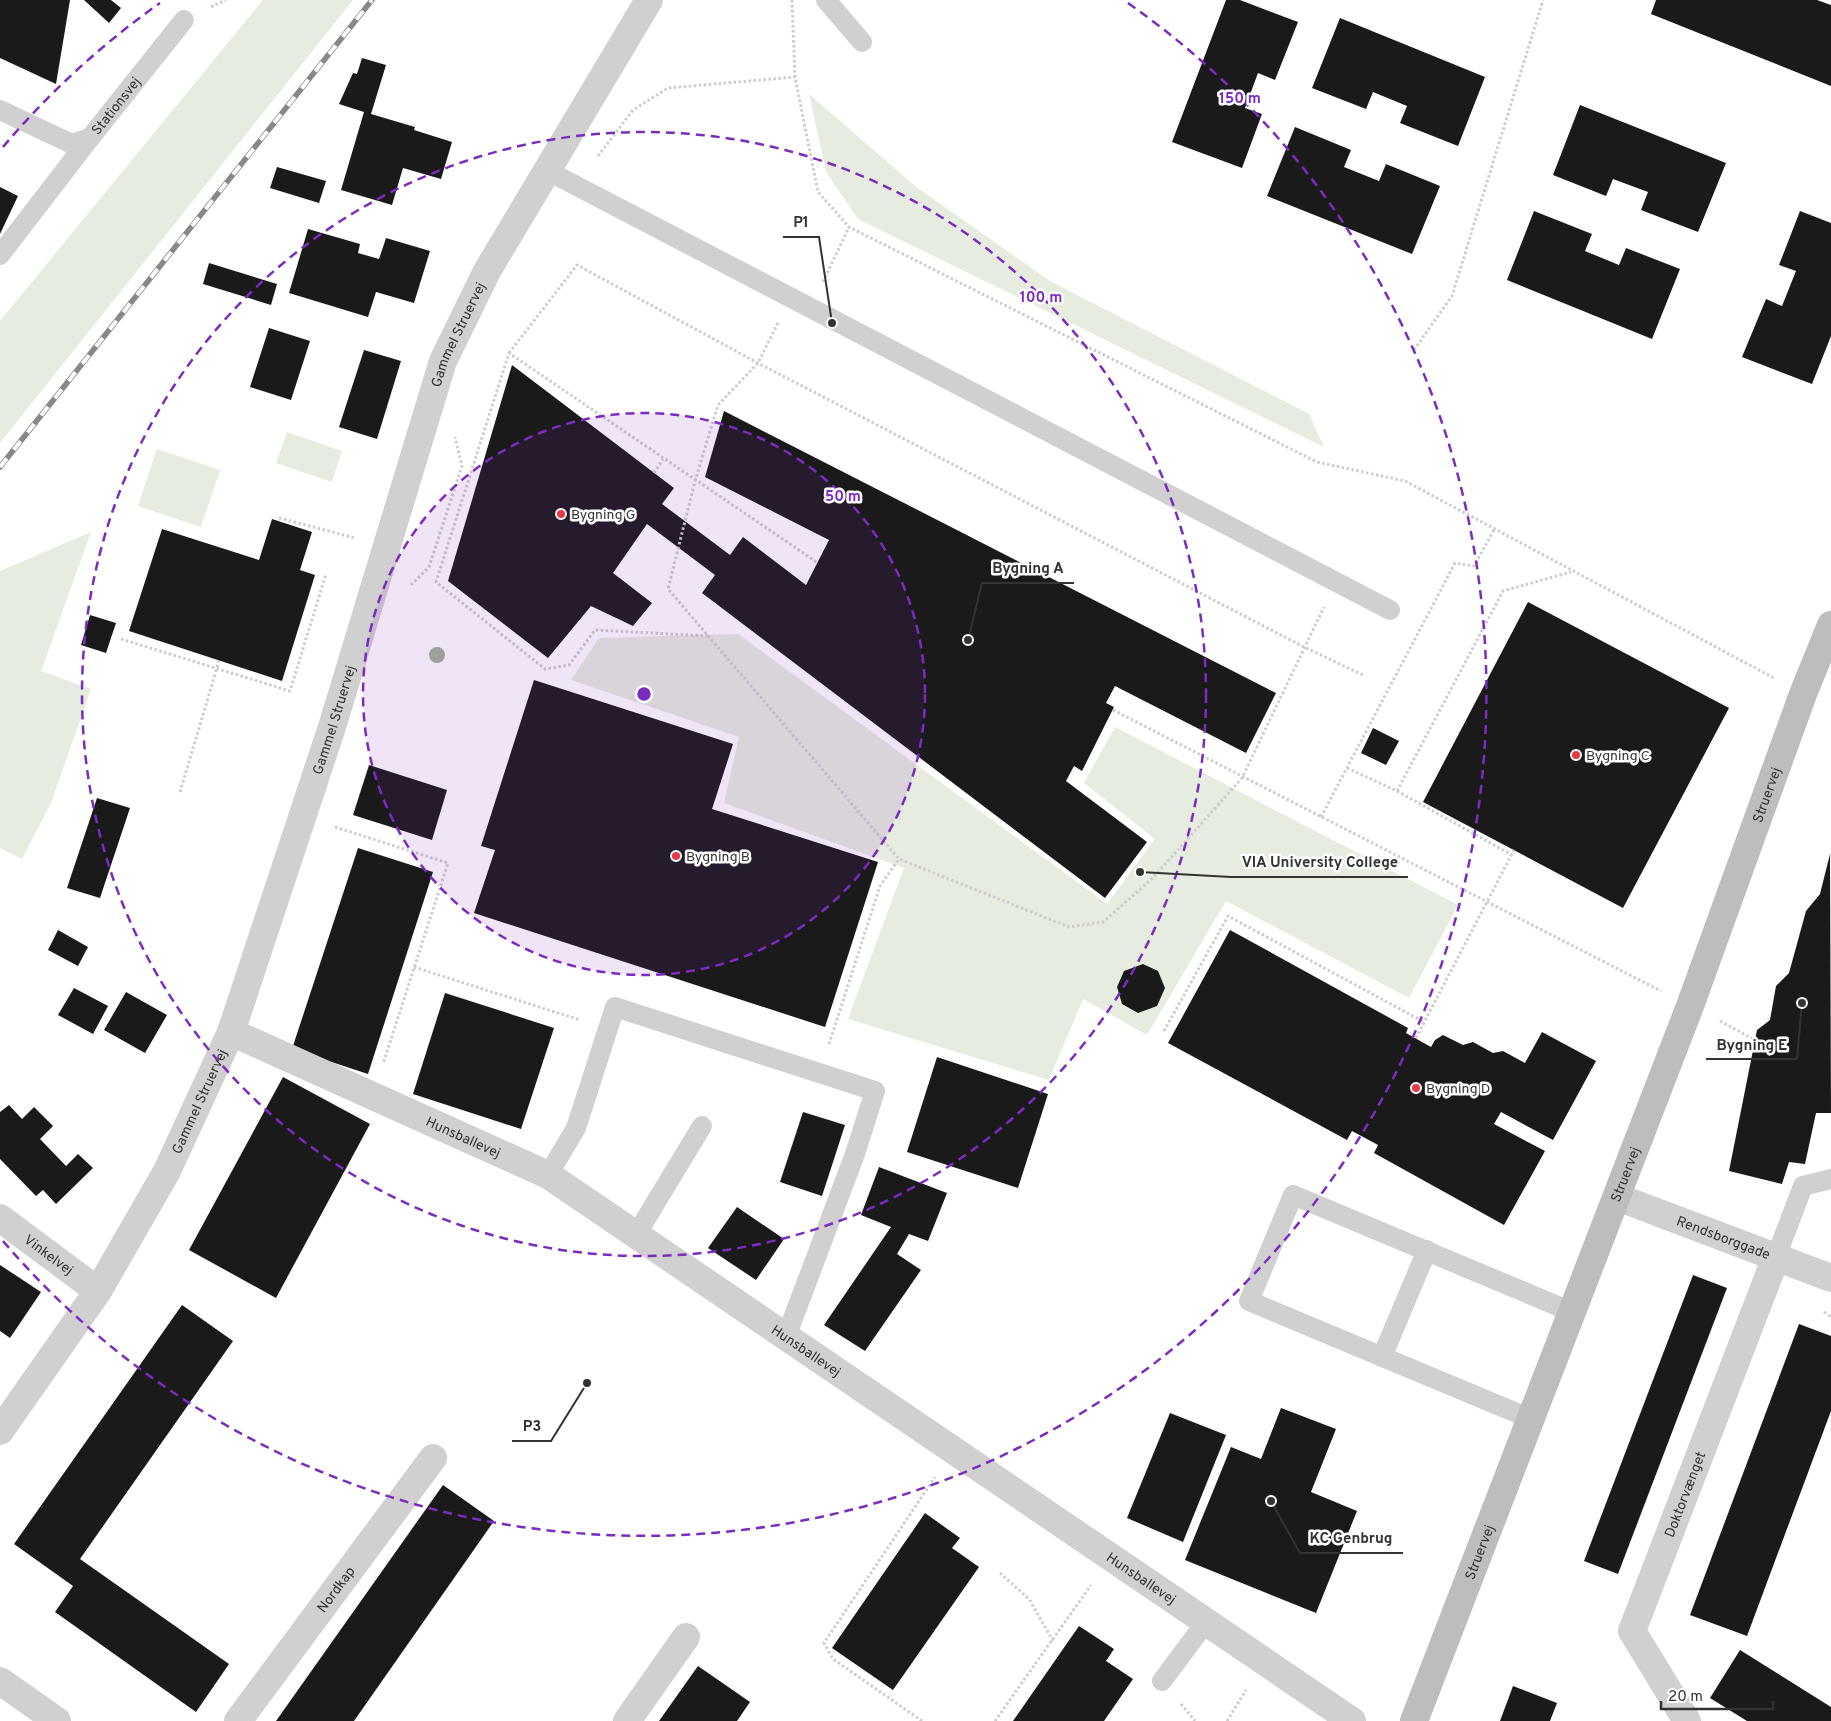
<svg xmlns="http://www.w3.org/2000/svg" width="1831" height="1721" viewBox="0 0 1831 1721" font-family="Overpass,sans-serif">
  <rect width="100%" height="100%" fill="#fff"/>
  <g fill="#e6ecdf">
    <path d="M263 0H353L0 443V321Z"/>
    <path d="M809 94 915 186 1050 281 1309 414 1324 447 858 219 826 172Z"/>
    <path d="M287 432 342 451 332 482 276 463Z"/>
    <path d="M157 449 220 470 201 527 138 506Z"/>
    <path d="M91 532 41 671 91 689 51 803 22 859 0 848V571Z"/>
    <path d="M738 634 1107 904 1155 839 1084 783 1115 727 1458 905 1409 998 1226 901 1147 1035 1083 999 1049 1080 848 1019 904 868 724 803 739 737 571 680 599 638Z"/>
  </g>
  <g fill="#1a1a1a">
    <path d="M0 0H70L56 84 0 58Z"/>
    <path d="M84 0H111L121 8 109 23Z"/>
    <path d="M1226 0H1240L1298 22 1275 80 1258 73 1245 108 1262 114 1242 168 1172 142Z"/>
    <path d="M1656 0H1817L1831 5V86L1651 14Z"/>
    <path d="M1340 18 1485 77 1458 146 1400 123 1407 106 1373 92 1366 109 1312 88Z"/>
    <path d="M362 58 386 65 371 114 415 127 414 130 452 142 441 179 403 168 392 205 341 190 364 112 339 104 353 73 357 74Z"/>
    <path d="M1580 105 1726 163 1698 232 1641 210 1648 192 1613 179 1606 196 1553 175Z"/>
    <path d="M1295 127 1351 150 1344 167 1379 181 1386 164 1440 186 1412 254 1267 196Z"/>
    <path d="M277 167 326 181 319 203 270 188Z"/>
    <path d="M0 187 18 196 0 234Z"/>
    <path d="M1534 211 1592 234 1585 251 1619 265 1626 248 1680 269 1652 339 1507 280Z"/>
    <path d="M1800 211 1831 223V336L1812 384 1742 357 1766 299 1782 306 1796 271 1779 265Z"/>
    <path d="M308 229 360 244 358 253 379 259 386 238 430 251 414 303 376 292 368 317 289 293Z"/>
    <path d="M209 263 277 284 271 305 203 284Z"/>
    <path d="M269 328 310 341 291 400 250 387Z"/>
    <path d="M364 350 401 361 377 439 339 427Z"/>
    <path d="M512 365 674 488 662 504 730 555 743 537 806 585 829 540 705 477 724 411 1276 693 1246 753 1115 686 1106 703 1114 707 1082 771 1074 766 1066 781 1147 842 1105 898 702 593 715 575 647 524 613 573 652 603 633 626 591 606 548 658 448 581Z"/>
    <path d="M272 519 312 532 300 570 315 575 282 681 129 631 162 529 259 560Z"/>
    <path d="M1528 602 1729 708 1623 908 1423 802Z"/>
    <path d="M90 615 116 623 106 653 81 645Z"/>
    <path d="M534 680 733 744 712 809 878 862 825 1027 474 913 495 850 481 846Z"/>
    <path d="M1373 728 1399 741 1386 765 1361 753Z"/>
    <path d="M369 765 447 790 432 840 353 815Z"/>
    <path d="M97 798 130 808 100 898 67 888Z"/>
    <path d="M358 848 433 872 368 1074 292 1049Z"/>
    <path d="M1830 854 1831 1113H1816L1805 1164 1789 1162 1782 1184 1729 1171 1757 1030 1770 1020 1776 986 1789 973 1806 911 1820 894Z"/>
    <path d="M58 930 88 947 78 966 48 950Z"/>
    <path d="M1230 930 1408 1028 1406 1033 1431 1047 1435 1040 1443 1035 1463 1045 1473 1042 1493 1053 1503 1051 1525 1063 1542 1032 1596 1061 1553 1140 1501 1112 1494 1124 1545 1151 1504 1225 1374 1153 1378 1145 1352 1131 1347 1140 1168 1043Z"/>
    <path d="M1143 964 1158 971 1165 988 1157 1006 1138 1013 1122 1004 1117 987 1124 971Z"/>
    <path d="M74 988 108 1006 93 1034 58 1015Z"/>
    <path d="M126 992 167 1015 145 1053 104 1030Z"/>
    <path d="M445 993 554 1028 521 1129 413 1094Z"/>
    <path d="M937 1057 1048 1094 1018 1188 907 1152Z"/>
    <path d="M283 1077 370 1124 276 1298 189 1250Z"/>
    <path d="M9 1105 22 1119 34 1107 53 1126 40 1139 66 1166 78 1154 93 1168 56 1204 43 1190 36 1196 0 1159V1112Z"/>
    <path d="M803 1112 845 1125 822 1196 780 1182Z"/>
    <path d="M879 1167 947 1193 928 1241 909 1234 897 1254 921 1270 865 1351 824 1325 891 1227 861 1215Z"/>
    <path d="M737 1207 784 1239 756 1280 708 1248Z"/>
    <path d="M0 1265 41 1292 10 1338 0 1331Z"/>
    <path d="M1693 1275 1727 1288 1618 1574 1584 1561Z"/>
    <path d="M182 1305 233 1341 80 1559 229 1664 196 1712 55 1612 73 1586 14 1544Z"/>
    <path d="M1799 1324 1831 1336V1411L1747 1636 1690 1615Z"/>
    <path d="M1281 1408 1336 1429 1311 1492 1357 1511 1316 1613 1185 1560 1231 1447 1261 1459Z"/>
    <path d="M1170 1413 1226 1435 1183 1542 1127 1518Z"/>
    <path d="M443 1485 494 1521 354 1721H276Z"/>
    <path d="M925 1513 960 1538 952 1548 979 1567 893 1690 832 1648Z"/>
    <path d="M1079 1626 1114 1649 1106 1661 1133 1679 1104 1721H1013Z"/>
    <path d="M1740 1650 1831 1707V1721H1747L1710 1698Z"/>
    <path d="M698 1666 750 1702 737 1721H659Z"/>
    <path d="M1513 1686 1557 1703 1550 1721H1500Z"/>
  </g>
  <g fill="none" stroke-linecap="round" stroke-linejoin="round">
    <g stroke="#cdcdcd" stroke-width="3" stroke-dasharray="2.5 2.5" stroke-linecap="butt">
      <path d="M792 0 795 77 818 192 849 227 1317 462 1405 481 1774 678"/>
      <path d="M211 7 226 0"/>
      <path d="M598 156 633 110 668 88 795 77"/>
      <path d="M823 282 849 227"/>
      <path d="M778 323 758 363 718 405 695 481 668 589 899 859 1069 927 1103 922 1153 878 1242 778 1324 607"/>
      <path d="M1414 350 1452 296 1543 0"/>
      <path d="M509 353 577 265 758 363 1304 647 1365 676"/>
      <path d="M654 473 663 459"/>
      <path d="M279 518 355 538"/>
      <path d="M411 585 429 567 462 466 455 437"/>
      <path d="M708 636 595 630 569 665 545 669 436 582 509 353 818 563"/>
      <path d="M121 639 290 691 326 574"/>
      <path d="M1113 710 1661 991"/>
      <path d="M1347 768 1397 791 1512 855"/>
      <path d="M1397 791 1503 591 1571 572"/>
      <path d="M180 792 219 661"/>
      <path d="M1321 817 1455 563 1474 566 1495 528"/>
      <path d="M335 827 448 863 383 1064"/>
      <path d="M414 967 580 1020"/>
      <path d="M1720 1021 1755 1040"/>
      <path d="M1164 1031 1228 916 1424 1022"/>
      <path d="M1416 1038 1514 850"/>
      <path d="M829 1044 880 886 899 859"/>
      <path d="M1824 1312 1831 1317"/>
      <path d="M1000 1573 1029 1599 1053 1641"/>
      <path d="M1181 1704 1195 1721"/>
      <path d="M922 1721 833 1659 824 1643 935 1477"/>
      <path d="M995 1721 1091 1585"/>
      <path d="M1227 1721 1246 1690"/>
    </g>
    <g stroke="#d0d0d0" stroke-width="20">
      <path d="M826 0 862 42"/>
      <path id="s1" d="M0 110 72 144 90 138 184 20"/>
      <path d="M546 170 1390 610"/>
      <path d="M0 255 90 138"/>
      <path d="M548 1175 576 1128 615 1007 875 1091 855 1154 786 1337"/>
      <path d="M636 1235 702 1126"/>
      <path d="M1776 1257 1803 1186 1831 1179"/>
      <path d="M1382 1357 1427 1250"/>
      <path d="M1531 1419 1249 1301 1293 1195 1572 1312"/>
      <path d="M1162 1681 1206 1622"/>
    </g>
    <g stroke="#d0d0d0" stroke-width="28">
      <path id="s2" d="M231 1032 548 1175 1352 1721"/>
      <path id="s3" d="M1617 1197 1831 1278"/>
      <path id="s4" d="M0 1218 98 1291"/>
      <path id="s5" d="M0 1431 98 1291 167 1171 231 1032 332 727 443 361 487 271 649 0"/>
      <path d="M0 1681 57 1721"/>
      <path id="s6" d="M238 1721 433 1458"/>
      <path d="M627 1721 686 1637"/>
      <path id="s7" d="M1687 1721 1632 1631 1776 1257"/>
    </g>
    <path stroke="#bdbdbd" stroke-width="28" id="s8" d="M1414 1721 1690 1006 1803 694 1831 625"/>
    <g stroke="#888" stroke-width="5.5">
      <path id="rail" d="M0 467 372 0"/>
    </g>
    <use href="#rail" stroke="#fff" stroke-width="4" stroke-dasharray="11" stroke-linecap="butt"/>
  </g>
  <circle fill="#a2b095" cx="437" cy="655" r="8"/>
  <circle cx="644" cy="694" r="281" fill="#7b2cbf" fill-opacity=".12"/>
  <g fill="none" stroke="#7b2cbf" stroke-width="2.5" stroke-dasharray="9 6">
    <circle cx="644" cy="694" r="281"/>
    <circle cx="644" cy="694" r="562"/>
    <path d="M3 147A843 843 0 0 1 160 3M1128 3A843 843 0 1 1 3 1241"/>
  </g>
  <g fill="#e63946" stroke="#fff" stroke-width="2">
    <circle cx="561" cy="514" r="5"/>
    <circle cx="1576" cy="755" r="5"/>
    <circle cx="676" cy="856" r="5"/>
    <circle cx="1416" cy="1088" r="5"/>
  </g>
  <g text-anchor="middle" stroke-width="5" stroke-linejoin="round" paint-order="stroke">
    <g font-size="14" fill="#333" stroke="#fff">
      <text dy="5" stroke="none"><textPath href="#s1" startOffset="140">Stationsvej</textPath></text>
      <text dy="5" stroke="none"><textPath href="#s5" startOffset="1196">Gammel Struervej</textPath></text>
      <text dy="5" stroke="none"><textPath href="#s5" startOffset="791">Gammel Struervej</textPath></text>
      <text dy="5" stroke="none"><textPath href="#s8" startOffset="991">Struervej</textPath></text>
      <text dy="5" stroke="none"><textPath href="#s5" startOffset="386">Gammel Struervej</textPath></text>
      <text dy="5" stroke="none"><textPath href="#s2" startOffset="255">Hunsballevej</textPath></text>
      <text dy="5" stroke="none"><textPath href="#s8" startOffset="586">Struervej</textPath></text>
      <text dy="5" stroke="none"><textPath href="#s3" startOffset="114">Rendsborggade</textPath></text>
      <text dy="5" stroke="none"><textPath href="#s4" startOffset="61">Vinkelvej</textPath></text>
      <text dy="5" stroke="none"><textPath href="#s2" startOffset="660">Hunsballevej</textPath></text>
      <text dy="5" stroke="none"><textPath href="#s7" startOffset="252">Doktorvænget</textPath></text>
      <text dy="5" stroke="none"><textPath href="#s8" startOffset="181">Struervej</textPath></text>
      <text dy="5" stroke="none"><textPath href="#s2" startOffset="1065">Hunsballevej</textPath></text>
      <text dy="5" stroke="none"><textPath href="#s6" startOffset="164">Nordkap</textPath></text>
    </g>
    <g font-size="14" fill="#333" stroke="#fff" text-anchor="start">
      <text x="571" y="519">Bygning G</text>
      <text x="1586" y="760">Bygning C</text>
      <text x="686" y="861">Bygning B</text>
      <text x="1426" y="1093">Bygning D</text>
    </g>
  </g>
  <circle cx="644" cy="694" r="8" fill="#7b2cbf" stroke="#fff" stroke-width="2.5"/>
  <g font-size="15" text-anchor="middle" font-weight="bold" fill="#7b2cbf" stroke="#fff" stroke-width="5" stroke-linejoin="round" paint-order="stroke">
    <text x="1240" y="103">150 m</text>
    <text x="1041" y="302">100 m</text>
    <text x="843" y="501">50 m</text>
  </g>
  <path fill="none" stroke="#333" stroke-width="2" d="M832 323L819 237H783M968 640L982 583H1074M1140 872L1231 877H1408M1802 1003L1797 1059H1706M587 1383L551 1441H512M1271 1501L1300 1553H1403"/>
  <g fill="#333" stroke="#fff" stroke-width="2">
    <circle cx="832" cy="323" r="5"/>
    <circle cx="968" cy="640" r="5"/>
    <circle cx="1140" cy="872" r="5"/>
    <circle cx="1802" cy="1003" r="5"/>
    <circle cx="587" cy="1383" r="5"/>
    <circle cx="1271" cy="1501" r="5"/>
  </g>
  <g font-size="15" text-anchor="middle" font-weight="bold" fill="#333" stroke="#fff" stroke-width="5" stroke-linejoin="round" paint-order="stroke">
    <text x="801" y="227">P1</text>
    <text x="1028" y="573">Bygning A</text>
    <text x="1320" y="867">VIA University College</text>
    <text x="1752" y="1050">Bygning E</text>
    <text x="532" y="1431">P3</text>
    <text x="1351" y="1543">KC Genbrug</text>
  </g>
  <path d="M1661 1701v8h112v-8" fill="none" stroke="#333333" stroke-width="2.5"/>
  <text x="1668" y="1701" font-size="15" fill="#333333" stroke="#ffffff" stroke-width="4" paint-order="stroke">20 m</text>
</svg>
